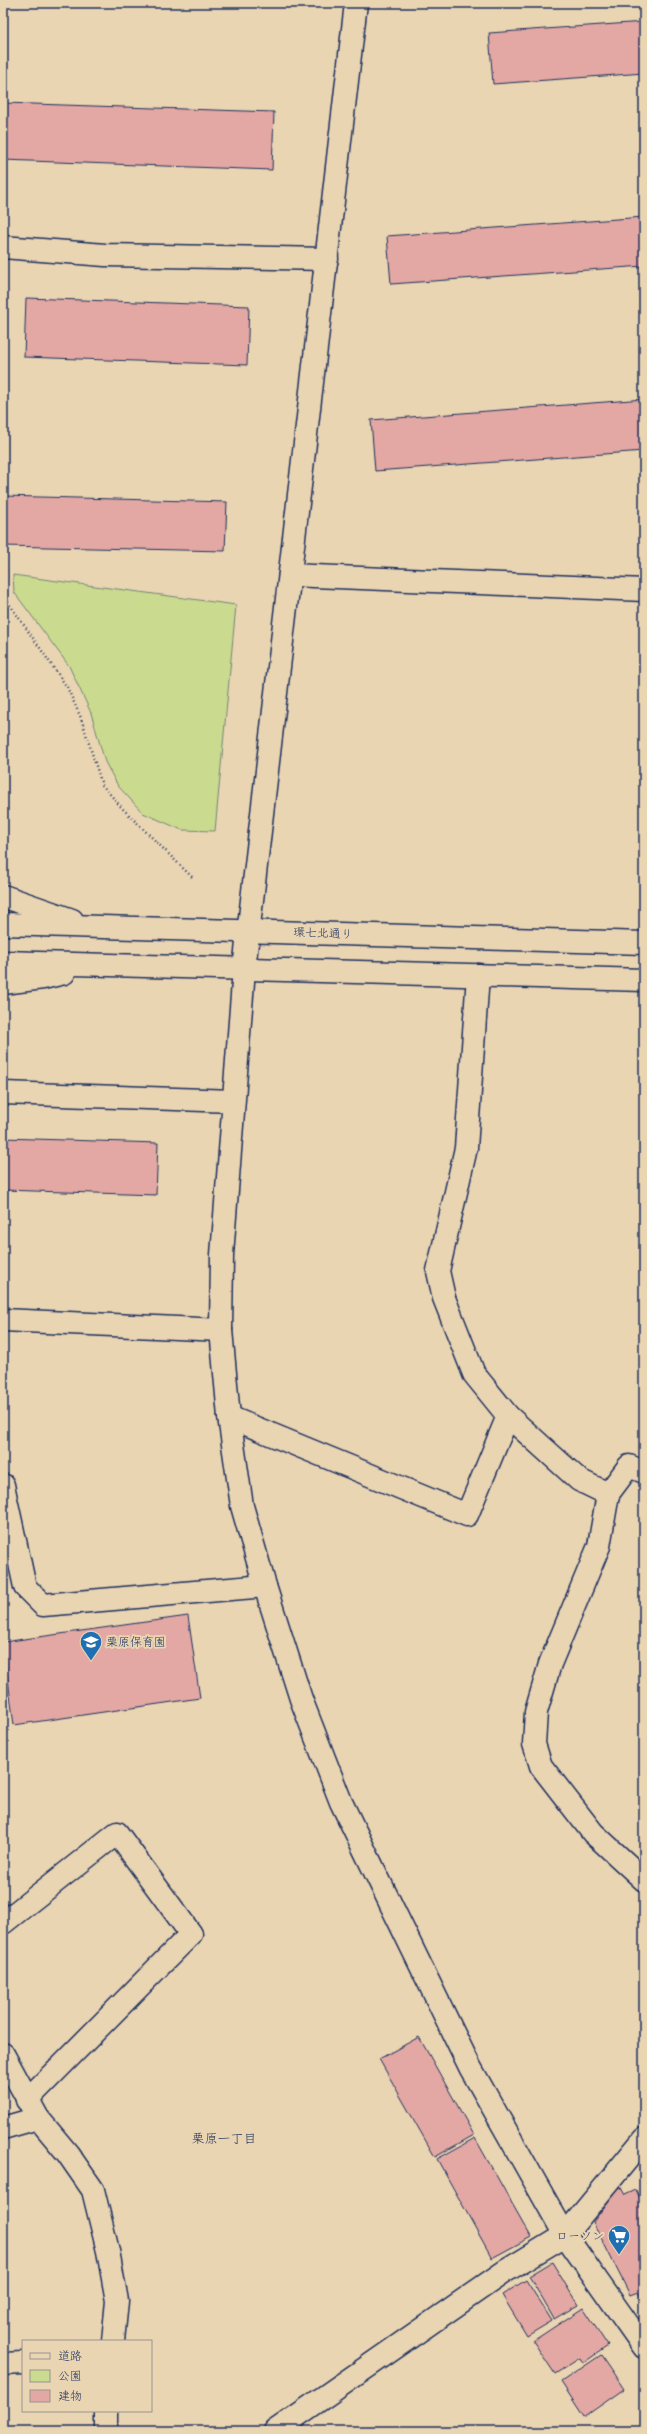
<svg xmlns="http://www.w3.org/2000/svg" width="647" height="2434" viewBox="0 0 647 2434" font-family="'Playpen Sans','Klee One',sans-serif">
  <rect width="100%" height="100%" fill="#ead5b3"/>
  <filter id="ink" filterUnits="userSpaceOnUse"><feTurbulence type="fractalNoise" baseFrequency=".025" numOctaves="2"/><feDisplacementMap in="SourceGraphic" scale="8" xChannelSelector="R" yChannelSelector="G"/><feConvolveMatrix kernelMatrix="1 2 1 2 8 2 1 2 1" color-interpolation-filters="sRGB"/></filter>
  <g filter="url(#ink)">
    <path fill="#cada8e" stroke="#728476" d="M13 575 236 605 215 831 182 830 143 813 118 786 105 762 91 713 69 666 14 592Z"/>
    <g fill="#e3a8a3" stroke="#1b2f5e">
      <path d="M644 22V73L493 84 489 33Z"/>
      <path d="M3 103 274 112 272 170 3 160Z"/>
      <path d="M644 217V266L391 284 387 236Z"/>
      <path d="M26 298 249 306 247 365 24 357Z"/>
      <path d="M644 399V451L375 471 371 420Z"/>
      <path d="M3 496 227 502 225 551 3 546Z"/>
      <path d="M3 1138 158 1143 156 1195 3 1190Z"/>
      <path d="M188 1616 200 1698 14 1725 3 1642Z"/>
      <path d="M419 2037 474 2135 435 2157 379 2059Z"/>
      <path d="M475 2138 531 2237 492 2258 437 2159Z"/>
      <path d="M620 2186 625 2195 636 2190 644 2206V2304L638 2292 630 2295 593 2222Z"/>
      <path d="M552 2262 578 2305 554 2319 529 2276Z"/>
      <path d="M526 2280 552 2321 527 2336 502 2295Z"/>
      <path d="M583 2308 608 2346 583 2363 580 2358 555 2374 533 2341Z"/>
      <path d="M601 2355 624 2389 584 2417 561 2382Z"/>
    </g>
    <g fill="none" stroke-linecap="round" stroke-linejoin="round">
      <g stroke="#1b2f5e" stroke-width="25">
        <g id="minor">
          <path d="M356 3 244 969 222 1255 221 1330 229 1417 242 1506 265 1586 301 1699 341 1802 470 2067 565 2235 644 2347"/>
          <path d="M3 247 105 255 327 259"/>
          <path d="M290 575 644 590"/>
          <path d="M3 896 72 920"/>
          <path d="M3 924 644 943"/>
          <path d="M3 962 644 980"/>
          <path d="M478 975 466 1148 438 1271 444 1298 474 1374 508 1416 579 1480 608 1494 599 1546 550 1664 536 1712 534 1744 541 1766 593 1833 644 1880"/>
          <path d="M3 983 43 978 64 973"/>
          <path d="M3 1093 233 1101"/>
          <path d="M3 1320 221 1330"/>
          <path d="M229 1417 467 1515 508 1416"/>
          <path d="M3 1485 25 1587 43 1605 265 1586"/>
          <path d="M608 1494 629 1466 644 1472"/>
          <path d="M3 1923 117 1833 191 1934 27 2100"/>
          <path d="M3 2054 38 2118 68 2154 93 2190 108 2251 117 2301 113 2341"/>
          <path d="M3 2128 38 2118"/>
          <path d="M3 2364 23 2363"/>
          <path d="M106 2411V2431"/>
          <path d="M275 2431 504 2272 565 2235 644 2139"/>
        </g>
      </g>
      <g stroke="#1b2f5e" stroke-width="2.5" stroke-dasharray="1 3" stroke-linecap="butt">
        <path d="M3 329 5 342 3 355"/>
        <path d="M3 595 67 687 81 718 102 785 122 808 193 878"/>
      </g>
      <use href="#minor" stroke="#ead5b3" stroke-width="22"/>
    </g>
  </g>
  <defs>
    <g id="school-pin" transform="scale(1.15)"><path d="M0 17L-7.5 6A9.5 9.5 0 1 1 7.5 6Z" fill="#1f6fb2" stroke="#ead5b3"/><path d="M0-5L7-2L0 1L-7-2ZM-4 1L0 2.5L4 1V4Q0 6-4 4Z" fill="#fff"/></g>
    <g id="supermarket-pin" transform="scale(1.15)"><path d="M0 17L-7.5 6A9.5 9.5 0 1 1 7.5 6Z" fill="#1f6fb2" stroke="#ead5b3"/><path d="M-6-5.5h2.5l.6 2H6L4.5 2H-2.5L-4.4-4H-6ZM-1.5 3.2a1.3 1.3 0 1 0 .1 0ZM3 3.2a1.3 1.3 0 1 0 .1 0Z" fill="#fff"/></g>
  </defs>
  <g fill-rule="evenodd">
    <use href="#school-pin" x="91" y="1642"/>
    <use href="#supermarket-pin" x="619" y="2236"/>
  </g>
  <g text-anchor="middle" stroke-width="4" stroke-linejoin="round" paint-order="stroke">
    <g font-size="12" fill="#1b2f5e" stroke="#ead5b3">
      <text transform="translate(323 933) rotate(2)" y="4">環七北通り</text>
    </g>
    <g font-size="12" fill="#1b2f5e" stroke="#ead5b3" text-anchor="start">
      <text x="106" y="1646">栗原保育園</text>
      <text x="604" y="2240" text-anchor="end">ローソン</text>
    </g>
    <g font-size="13" fill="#1b2f5e" stroke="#ead5b3">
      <text x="224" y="2143">栗原一丁目</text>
    </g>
  </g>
  <rect width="647" height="2434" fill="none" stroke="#ead5b3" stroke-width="16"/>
  <rect x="8" y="8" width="631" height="2418" fill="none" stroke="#1b2f5e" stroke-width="1.5" filter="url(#ink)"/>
  <rect x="22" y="2340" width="130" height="72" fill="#ead5b3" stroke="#979391"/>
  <rect x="30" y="2353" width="20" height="6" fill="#ead5b3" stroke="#979391"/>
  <text x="58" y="2360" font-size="12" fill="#1b2f5e">道路</text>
  <rect x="30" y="2370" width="20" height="12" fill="#cada8e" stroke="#979391"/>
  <text x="58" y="2380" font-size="12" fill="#1b2f5e">公園</text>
  <rect x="30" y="2390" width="20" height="12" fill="#e3a8a3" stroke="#979391"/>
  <text x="58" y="2400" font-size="12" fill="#1b2f5e">建物</text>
</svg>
